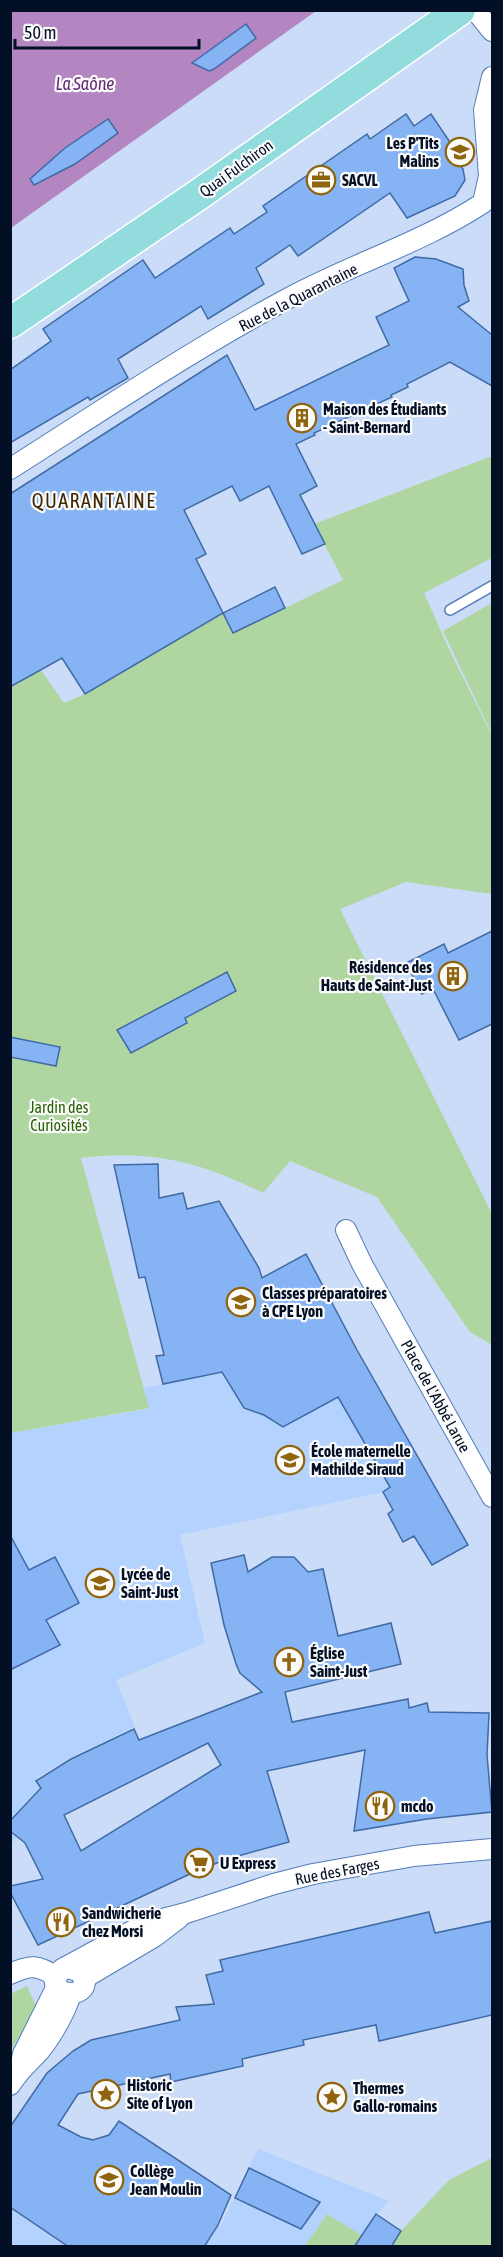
<svg xmlns="http://www.w3.org/2000/svg" width="503" height="2257" viewBox="0 0 503 2257" font-family="'Asap Condensed',sans-serif">
  <rect width="100%" height="100%" fill="#cadcf7"/>
  <g fill="#b3d2fd">
    <path d="M212 1353 244 1408 260 1413 283 1427 373 1377 468 1545 432 1565 414 1537 403 1542 388 1514 393 1510 383 1492 180 1535 205 1643 116 1680 135 1727 71 1757 37 1778 55 1809 25 1827 11 1844V1433L148 1409 144 1388 196 1377Z"/>
    <path d="M24 2107 56 2120 31 2158 81 2137 100 2139 110 2134 119 2121 160 2147 157 2152 162 2155 170 2154 172 2161H179L231 2195 218 2225 220 2227 258 2149 389 2201 377 2214 401 2231 391 2246H11L10 2127Z"/>
  </g>
  <g fill="#afd6a0" fill-rule="evenodd">
    <path d="M492 456V558L424 593 448 647 492 736V894L406 882 340 909 492 1214V1345L470 1332 377 1197 290 1161 263 1193C201 1162 151 1149 81 1158L149 1408 11 1433V687L41 670 64 703 85 694 223 613 233 633 343 580 314 524ZM227 973 185 1018 187 1023 131 1053 117 1030Z"/>
    <path d="M492 603V734L443 631Z"/>
    <path d="M27 1986 37 2008 11 2050V1994Z"/>
    <path d="M492 2158V2246H391L401 2231 449 2180Z"/>
    <path d="M327 2214 364 2237 357 2246H305Z"/>
  </g>
  <path fill="#b386c2" d="M11 11H316L11 228Z"/>
  <g fill="#86b3f3" stroke="#406aa5" stroke-width="1.5" fill-rule="evenodd">
    <path d="M246 24 256 38 214 69 209 71 192 63Z"/>
    <path d="M406 114 414 126 431 114 456 151 452 154 463 169 465 180 455 196 407 218 390 193 298 256 290 245 256 268 264 284 208 319 201 306 118 359 128 378 90 400 88 397 10 443V370L51 341 43 329 143 260 155 278 230 228 234 234 267 212 263 206 367 134 370 139Z"/>
    <path d="M108 119 118 133 75 164 34 185 30 179 65 148Z"/>
    <path d="M415 257 436 259 463 269 464 285 469 301 458 307 492 335V386L450 362 407 384 408 387 391 395 392 397 314 433 315 435 296 444 317 486 300 495 325 544 302 554 269 486 240 501 232 486 184 510 206 554 196 559 223 613 85 694 62 658 10 687V494L227 355 255 410 389 345 376 317 409 301 394 268Z"/>
    <path d="M275 587 285 608 233 633 223 613Z"/>
    <path d="M492 931V1024L459 1040 433 989 422 994 406 963 444 944 448 953Z"/>
    <path d="M227 972 236 991 185 1018 187 1023 131 1053 117 1030Z"/>
    <path d="M10 1037 60 1047 56 1066 10 1057Z"/>
    <path d="M158 1164 159 1198 183 1193 187 1209 219 1201 259 1268 262 1278 306 1254 357 1350 468 1545 432 1565 414 1536 403 1542 388 1514 393 1510 383 1492 390 1487 338 1397 283 1427 264 1415 244 1408 222 1372 163 1384 156 1356 164 1355 145 1277 139 1278 114 1165Z"/>
    <path d="M10 1535 29 1570 55 1557 79 1603 46 1620 60 1645 10 1670Z"/>
    <path d="M244 1555 248 1572 272 1557H294L308 1572 323 1569 338 1636 391 1623 401 1664 285 1692 292 1722 408 1699 409 1708 427 1703 429 1712 489 1713 487 1755 492 1812 427 1819 354 1831 365 1750 267 1771 289 1842 227 1859 192 1873 38 1945 10 1892V1886L43 1879 25 1843 10 1831V1821L41 1788 36 1781 71 1759 134 1729 139 1740 262 1692 240 1673 236 1664 224 1625 211 1563ZM208 1743 221 1765 81 1851 64 1815Z"/>
    <path d="M429 1912 435 1933 492 1921V2015L379 2041 376 2025 303 2040 304 2045 242 2059 243 2066 171 2082 170 2074 78 2094 58 2125 81 2137 93 2140 109 2135 119 2121 231 2195 218 2225 204 2247H69L10 2207V2127L47 2073 73 2051 91 2040 180 2020 176 2007 214 2004 206 1975 223 1971 220 1960Z"/>
    <path d="M249 2168 320 2202 301 2229 235 2198Z"/>
    <path d="M376 2214 401 2231 391 2247H354Z"/>
  </g>
  <g fill="none" stroke-linecap="round" stroke-linejoin="round">
    <g stroke="#527db9" stroke-width="12">
      <path id="service" d="M450 610 492 586"/>
    </g>
    <g stroke="#527db9" stroke-width="22">
      <g id="minor">
        <path d="M475 10 492 31"/>
        <path d="M10 469C101 411 192 350 287 299 351 264 422 243 483 203L489 176 484 110 492 77"/>
        <path d="M346 1230 362 1264 492 1497"/>
        <path d="M66 1968 79 1971C104 2003 33 1998 62 1969L147 1923 186 1913 274 1884 313 1874 414 1856 492 1849"/>
        <path d="M10 1974C31 1964 38 1965 57 1977"/>
        <path d="M83 1979 154 1937 179 1918"/>
        <path d="M20 2069 23 2054 57 1986"/>
        <path d="M10 2085C19 2071 24 2067 35 2056 49 2042 65 2013 71 1994"/>
      </g>
    </g>
    <g stroke="#fff" stroke-width="33">
      <path id="primary" d="M10 323 198 195 460 10"/>
    </g>
    <use href="#service" stroke="#fff" stroke-width="9"/>
    <use href="#minor" stroke="#fff" stroke-width="20"/>
    <use href="#primary" stroke="#92dcdd" stroke-width="30"/>
  </g>
  <defs>
    <g id="school-ring" transform="scale(1.5)"><circle r="9.5" fill="#fbfbfb" stroke="#90640d" stroke-width="1.5"/><path d="M0-5L7-2L0 1L-7-2ZM-4 1L0 2.5L4 1V4Q0 6-4 4Z" fill="#90640d"/></g>
    <g id="office-ring" transform="scale(1.5)"><circle r="9.5" fill="#fbfbfb" stroke="#90640d" stroke-width="1.5"/><path d="M-6-3h4V-5.5h4V-3h4V5H-6ZM-1-4.5V-3h2v-1.5ZM-6 0V1H6V0Z" fill="#90640d"/></g>
    <g id="building-ring" transform="scale(1.5)"><circle r="9.5" fill="#fbfbfb" stroke="#90640d" stroke-width="1.5"/><path d="M-4-6H4V6H1V3H-1V6H-4ZM-2.5-4.3h1.7v1.8h-1.7ZM.8-4.3h1.7v1.8H.8ZM-2.5-1h1.7V.8h-1.7ZM.8-1h1.7V.8H.8Z" fill="#90640d"/></g>
    <g id="university-ring" transform="scale(1.5)"><circle r="9.5" fill="#fbfbfb" stroke="#90640d" stroke-width="1.5"/><path d="M0-5L7-2L0 1L-7-2ZM-4 1L0 2.5L4 1V4Q0 6-4 4Z" fill="#90640d"/></g>
    <g id="church-ring" transform="scale(1.5)"><circle r="9.5" fill="#fbfbfb" stroke="#90640d" stroke-width="1.5"/><path d="M-1.2-6h2.4v3.5h3.3v2.4h-3.3V6h-2.4V-.1h-3.3v-2.4h3.3Z" fill="#90640d"/></g>
    <g id="restaurant-ring" transform="scale(1.5)"><circle r="9.5" fill="#fbfbfb" stroke="#90640d" stroke-width="1.5"/><path d="M-5-6h1v4h1v-4h1v4h1v-4h1v5L-1.5 .5V6h-2V.5L-5-1ZM5-6V6H3V1.5H1.5Q1.5-4 5-6Z" fill="#90640d"/></g>
    <g id="supermarket-ring" transform="scale(1.5)"><circle r="9.5" fill="#fbfbfb" stroke="#90640d" stroke-width="1.5"/><path d="M-6-5.5h2.5l.6 2H6L4.5 2H-2.5L-4.4-4H-6ZM-1.5 3.2a1.3 1.3 0 1 0 .1 0ZM3 3.2a1.3 1.3 0 1 0 .1 0Z" fill="#90640d"/></g>
    <g id="sight-ring" transform="scale(1.5)"><circle r="9.5" fill="#fbfbfb" stroke="#90640d" stroke-width="1.5"/><path d="M0-6L1.8-2.2L6-1.7L2.9 1.2L3.7 5.4L0 3.3L-3.7 5.4L-2.9 1.2L-6-1.7L-1.8-2.2Z" fill="#90640d"/></g>
  </defs>
  <g fill-rule="evenodd">
    <use href="#school-ring" x="460" y="152"/>
    <use href="#office-ring" x="321" y="180"/>
    <use href="#building-ring" x="302" y="418"/>
    <use href="#building-ring" x="453" y="976"/>
    <use href="#university-ring" x="241" y="1302"/>
    <use href="#school-ring" x="290" y="1460"/>
    <use href="#school-ring" x="100" y="1583"/>
    <use href="#church-ring" x="289" y="1662"/>
    <use href="#restaurant-ring" x="380" y="1806"/>
    <use href="#supermarket-ring" x="199" y="1863"/>
    <use href="#restaurant-ring" x="61" y="1922"/>
    <use href="#sight-ring" x="106" y="2094"/>
    <use href="#sight-ring" x="332" y="2097"/>
    <use href="#school-ring" x="109" y="2180"/>
  </g>
  <g text-anchor="middle" stroke-width="4.5" stroke-linejoin="round" paint-order="stroke">
    <g font-size="16" font-weight="bold" fill="#020f25" stroke="#fbfbfb" text-anchor="start">
      <text x="439" y="149" text-anchor="end">Les P'Tits<tspan x="439" dy="18">Malins</tspan></text>
      <text x="342" y="186">SACVL</text>
      <text x="323" y="415">Maison des Étudiants<tspan x="323" dy="18">- Saint-Bernard</tspan></text>
      <text x="432" y="973" text-anchor="end">Résidence des<tspan x="432" dy="18">Hauts de Saint-Just</tspan></text>
      <text x="262" y="1299">Classes préparatoires<tspan x="262" dy="18">à CPE Lyon</tspan></text>
      <text x="311" y="1457">École maternelle<tspan x="311" dy="18">Mathilde Siraud</tspan></text>
      <text x="121" y="1580">Lycée de<tspan x="121" dy="18">Saint-Just</tspan></text>
      <text x="310" y="1659">Église<tspan x="310" dy="18">Saint-Just</tspan></text>
      <text x="401" y="1812">mcdo</text>
      <text x="220" y="1869">U Express</text>
      <text x="82" y="1919">Sandwicherie<tspan x="82" dy="18">chez Morsi</tspan></text>
      <text x="127" y="2091">Historic<tspan x="127" dy="18">Site of Lyon</tspan></text>
      <text x="353" y="2094">Thermes<tspan x="353" dy="18">Gallo-romains</tspan></text>
      <text x="130" y="2177">Collège<tspan x="130" dy="18">Jean Moulin</tspan></text>
    </g>
    <g font-size="16" fill="#020f25" stroke="#fbfbfb">
      <text transform="translate(236 168) rotate(-36)" y="6">Quai Fulchiron</text>
      <text transform="translate(298 297) rotate(-27)" y="6">Rue de la Quarantaine</text>
      <text transform="translate(436 1396) rotate(61)" y="6">Place de L'Abbé Larue</text>
      <text transform="translate(337 1871) rotate(-11)" y="6">Rue des Farges</text>
    </g>
    <g font-size="16" fill="#2b6207" stroke="#fbfbfb">
      <text x="59" y="1113">Jardin des<tspan x="59" dy="18">Curiosités</tspan></text>
    </g>
    <g font-size="18" font-style="italic" fill="#632b75" stroke="#fbfbfb">
      <text x="85" y="90">La Saône</text>
    </g>
    <g font-size="20" letter-spacing="1.5" fill="#3c2701" stroke="#fbfbfb">
      <text x="94" y="508">QUARANTAINE</text>
    </g>
  </g>
  <rect width="503" height="2257" fill="none" stroke="#020f25" stroke-width="24"/>
  <path d="M15 39v9h184v-9" fill="none" stroke="#020f25" stroke-width="3"/>
  <text x="24" y="39" font-size="18" fill="#020f25" stroke="#fbfbfb" stroke-width="4.5" paint-order="stroke">50 m</text>
</svg>
